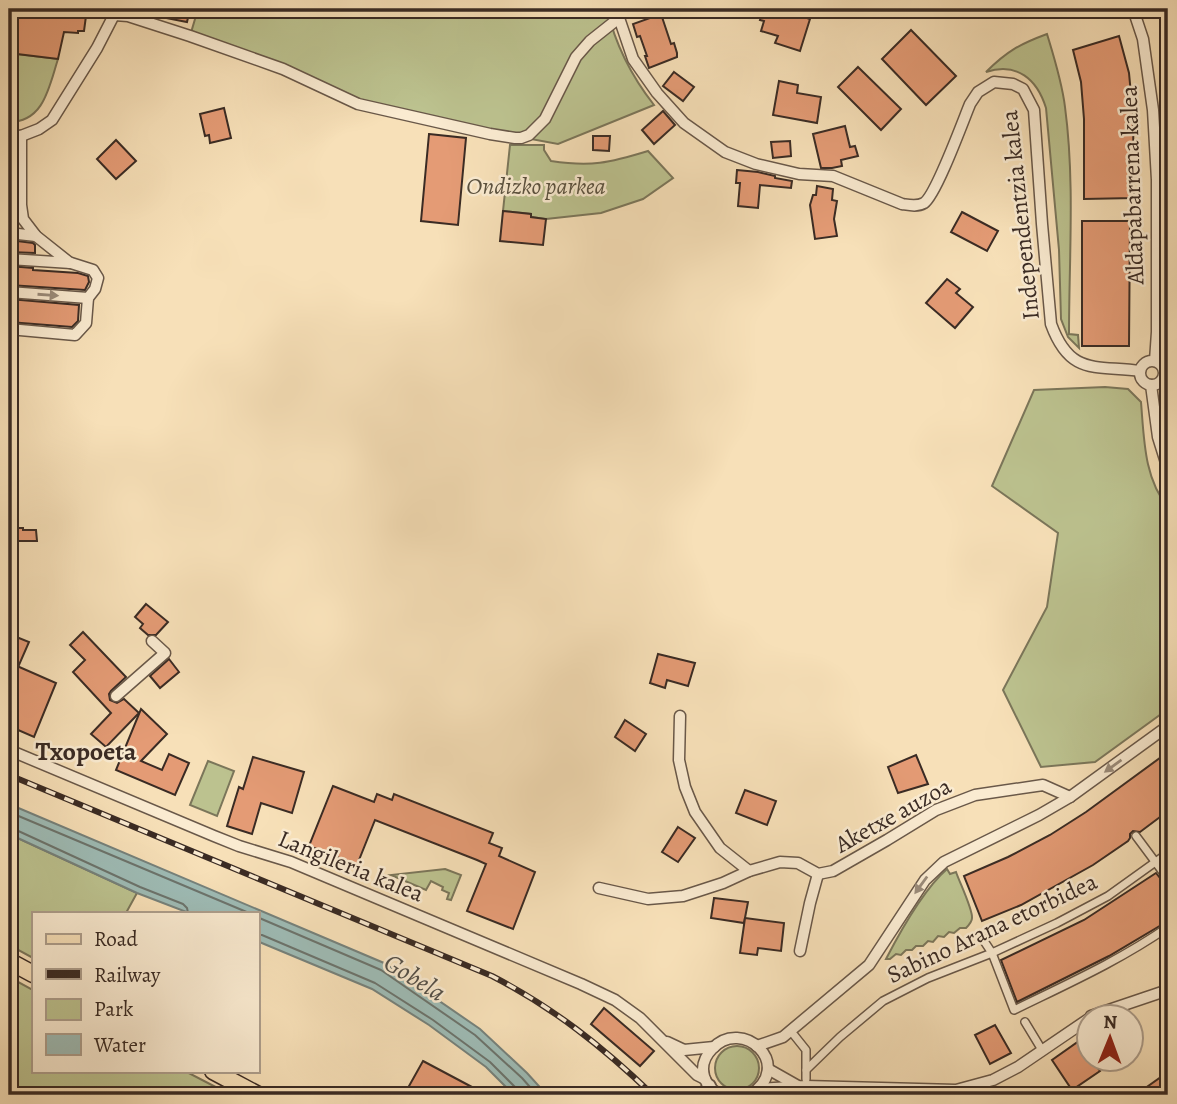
<svg xmlns="http://www.w3.org/2000/svg" width="1177" height="1104" viewBox="0 0 1177 1104" font-family="Alegreya,serif">
  <rect width="100%" height="100%" fill="#f7e0b8"/>
  <filter id="stains"><feTurbulence type="fractalNoise" baseFrequency=".00286" numOctaves="4"/><feColorMatrix values="0 0 0 0 .2 0 0 0 0 .09 0 0 0 0 .02 0 0 0 .5 -.17"/></filter>
  <radialGradient id="worn" r=".72"><stop offset=".6" stop-color="#630" stop-opacity="0"/><stop offset="1" stop-color="#630" stop-opacity=".3"/></radialGradient>
  <g fill="#bcc28f" stroke="#7b765a" stroke-width="2">
    <path d="M198 9H607C615 43 632 77 654 105L558 144 423 119 358 104 190 36Z"/>
    <path d="M1047 34C1054 57 1062 82 1065 107 1075 182 1069 259 1069 334L1078 335 1079 348 1068 337 1061 319 1059 250 1046 108C1037 79 1017 62 986 72 1007 51 1020 44 1047 34Z"/>
    <path d="M9 53 58 59C49 87 44 122 9 122Z"/>
    <path d="M510 145H544V150L551 161C591 167 609 163 648 151L673 178 643 199 601 213 546 219 531 217V214L503 211Z"/>
    <path d="M1168 165V438L1165 397 1166 167Z"/>
    <path d="M1105 387 1128 389 1141 402C1144 438 1144 479 1168 507V709L1095 762 1041 767 1003 690 1047 607 1058 533 992 486 1034 390Z"/>
    <path d="M208 761 234 771 217 816 190 805Z"/>
    <path d="M9 834 137 893 126 913H33V958L9 945Z"/>
    <path d="M445 869 461 875 451 900 447 899 449 893 442 890 443 887 431 881 426 890 391 875Z"/>
    <path d="M947 869 950 874 956 872C959 881 973 910 972 918 972 921 968 926 966 928H960L954 933 949 932 944 937 938 936 933 942 928 941 923 946H916L912 950H906L901 955 896 954 890 959H886C901 930 923 890 947 869Z"/>
    <path d="M9 977 33 990V1071H185L231 1095H9Z"/>
    <circle cx="737" cy="1068" r="22"/>
  </g>
  <path fill="#9ebcb6" stroke="#76827c" stroke-width="2" d="M9 804 384 963 480 1029 527 1073 547 1095H514L486 1067 429 1025 372 989 257 941V913H189L137 893 9 834Z"/>
  <g fill="none" stroke-linecap="round" stroke-linejoin="round">
    <g stroke="#6c746d" stroke-width="2">
      <path d="M9 812 249 913"/>
      <path d="M9 829H14L140 887 183 904 187 908 188 913"/>
      <path d="M257 917 381 970 475 1035 522 1078 537 1095"/>
      <path d="M257 935H262L375 983 433 1020 490 1062 516 1088 519 1095"/>
    </g>
  </g>
  <g fill="#e49b75" stroke="#3a2b24" stroke-width="2">
    <path d="M9 9H29L86 16 84 31H78V33L64 32 58 59 9 53Z"/>
    <path d="M167 9H190L187 22 166 18Z"/>
    <path d="M764 9 784 16 785 11 810 19 800 51 775 43 778 36 761 31 764 21 760 20Z"/>
    <path d="M661 14 671 44 674 43 677 53V57L649 68 645 56H647L640 36 637 37 633 24Z"/>
    <path d="M911 30 956 76 926 105 882 59Z"/>
    <path d="M1119 36 1129 73 1133 116 1134 198 1084 199V119L1081 82 1073 50Z"/>
    <path d="M858 67 901 109 881 130 838 87Z"/>
    <path d="M674 72 694 87 683 101 663 86Z"/>
    <path d="M779 81 798 85 797 93 821 97 817 123 773 115Z"/>
    <path d="M224 108 231 138 210 143 209 135 205 136 200 114Z"/>
    <path d="M663 111 675 125 654 144 642 130Z"/>
    <path d="M845 126 850 147 855 146 858 156 841 160 842 166 832 168H821L813 134Z"/>
    <path d="M429 134 466 138 458 225 421 221Z"/>
    <path d="M593 136H610L609 151 593 150Z"/>
    <path d="M116 140 136 161 116 179 97 159Z"/>
    <path d="M790 141 791 156 773 158 771 142Z"/>
    <path d="M737 170 758 172 775 176V178L792 181 791 188 760 185 758 208 738 206 740 183H736Z"/>
    <path d="M817 186 833 189 832 200 837 201 834 219 837 236 815 239 810 205 813 195H816Z"/>
    <path d="M503 211 531 214V217L546 219 543 245 500 241Z"/>
    <path d="M962 212 998 231 987 251 951 232Z"/>
    <path d="M1082 221H1130L1129 346H1082Z"/>
    <path d="M9 240 33 243 35 245V253L9 252Z"/>
    <path d="M9 266 33 268V270L78 273 88 276 89 282 85 290 9 285Z"/>
    <path d="M947 279 960 289 956 293 973 307 955 328 926 303Z"/>
    <path d="M9 299 79 305 78 321 72 327 9 322Z"/>
    <path d="M16 518 17 528H23V530H36L37 541H18V548L9 549V519Z"/>
    <path d="M146 604 168 622 156 635H148L140 628 143 624 135 617Z"/>
    <path d="M83 632 126 677 111 691 109 694 110 700 117 703 124 699 139 713 106 747 91 734 111 713 73 672 85 660 70 645Z"/>
    <path d="M9 634 29 642 19 665 9 660Z"/>
    <path d="M658 654 695 663 688 686 667 680 665 688 650 683Z"/>
    <path d="M169 659 179 672 160 688 150 676Z"/>
    <path d="M17 666 56 683 34 737 9 726V686Z"/>
    <path d="M141 709 167 734 141 761 162 770 169 754 189 763 175 795 116 770Z"/>
    <path d="M625 720 646 734 635 751 615 737Z"/>
    <path d="M1168 752V811L1140 832 1133 831 1130 834V838L1128 841 1093 865 1021 905 982 921 964 876 1008 857 1050 835 1086 812Z"/>
    <path d="M916 755 928 784 898 793 888 767Z"/>
    <path d="M253 757 304 772 292 813 261 803 252 834 227 826 239 787 243 789Z"/>
    <path d="M333 786 374 802 377 794 392 800 394 794 493 833 489 843 502 848 499 856 535 872 513 929 467 911 486 864 477 860 375 820 357 865 309 846Z"/>
    <path d="M745 790 776 801 767 825 736 813Z"/>
    <path d="M678 827 695 838 678 862 662 852Z"/>
    <path d="M1156 873 1164 883 1168 885V921L1109 956 1017 1002 1001 960 1084 920Z"/>
    <path d="M714 898 748 902 744 923 711 918Z"/>
    <path d="M745 918 784 923 781 951 758 948 757 955 740 953Z"/>
    <path d="M604 1008 654 1051 640 1066 591 1024Z"/>
    <path d="M995 1025 1011 1053 990 1064 975 1035Z"/>
    <path d="M1079 1041 1089 1056V1059H1091L1100 1071 1072 1090 1052 1060Z"/>
    <path d="M423 1061 487 1095H404Z"/>
    <path d="M1168 1072V1095H1148L1144 1089Z"/>
  </g>
  <g fill="none" stroke-linecap="round" stroke-linejoin="round">
    <g stroke="#695849" stroke-width="10">
      <g id="pedestrian">
        <path d="M1136 836 1168 879"/>
        <path d="M980 935 992 953 1014 1010C1067 984 1119 961 1168 927"/>
        <path d="M1025 1022 1042 1050"/>
        <path d="M794 1035 806 1050V1070"/>
        <path d="M806 1079V1070L840 1037 883 1001 928 978 992 953 1057 923 1108 896 1168 853"/>
      </g>
    </g>
    <g stroke="#695849" stroke-width="13">
      <g id="minor">
        <path d="M99 9 114 15 128 16 190 36 283 69 358 104 490 134 515 138H521L529 135 545 119 576 57 590 41 619 18"/>
        <path d="M616 9 633 59 657 93 684 123 725 152 756 164 799 174 833 176 902 204C909 205 917 207 924 203 936 195 963 121 970 104L978 92 994 82 1013 84 1023 89 1034 110 1042 224 1051 324C1070 376 1095 365 1140 371"/>
        <path d="M1133 9 1143 39 1153 110 1157 180V332L1155 361"/>
        <path d="M9 135 21 136 39 129 52 120 97 48 114 15"/>
        <path d="M21 136V205L23 219 36 236 70 263"/>
        <path d="M9 233 36 236"/>
        <path d="M9 259 71 263 93 270 98 278 95 289 88 298 86 323 75 335 9 329"/>
        <path d="M9 292 88 298"/>
        <circle cx="1152" cy="373" r="12"/>
        <path d="M1151 385 1158 437 1168 469"/>
        <path d="M9 582H11"/>
        <path d="M116 696 165 653 152 641"/>
        <path d="M680 716 679 760 685 787 695 812 720 848 749 871"/>
        <path d="M9 750 214 836 239 846 291 862 581 984 615 1000 640 1018 697 1075 705 1079"/>
        <path d="M599 888 648 899 683 896 723 883 749 871 780 862 798 863 818 874 833 871 887 840 936 810 975 795 1043 785 1070 797"/>
        <path d="M800 951 810 903 818 874"/>
        <path d="M1091 1016 1168 990"/>
        <path d="M667 1042 684 1050 714 1047"/>
        <path d="M757 1046 783 1037 869 965 925 880 944 862 1039 815 1070 797 1168 726"/>
        <path d="M768 1069 798 1086"/>
        <path d="M759 1089 806 1086 956 1090 993 1080 1018 1067 1090 1018"/>
        <path d="M720 1095C710 1089 703 1081 703 1069 703 1062 707 1054 712 1049 742 1016 796 1065 750 1095"/>
      </g>
    </g>
    <g stroke="#695849" stroke-width="16">
      <path id="tertiary" d="M705 1095 709 1086"/>
    </g>
    <g stroke="#3a2b24" stroke-width="19">
      <g id="primary">
        <path d="M9 961 33 974"/>
        <path d="M213 1071 258 1095"/>
      </g>
    </g>
    <use href="#pedestrian" stroke="#faebd1" stroke-width="7"/>
    <use href="#minor" stroke="#faebd1" stroke-width="10"/>
    <use href="#tertiary" stroke="#faebd1" stroke-width="12"/>
    <use href="#primary" stroke="#f7e0b8" stroke-width="16"/>
    <g stroke="#3a2b24" stroke-width="6">
      <path id="rail" d="M9 775 492 976C554 1008 603 1047 653 1095"/>
    </g>
    <use href="#rail" stroke="#faebd1" stroke-width="3.5" stroke-dasharray="10" stroke-linecap="butt"/>
  </g>
  <defs><path id="oneway-solid" d="M-6-.8H1V-3.2L6.5 0L1 3.2V.8H-6Z" transform="scale(1.75)"/></defs>
  <g fill="#9a8b7a">
    <use href="#oneway-solid" transform="translate(48 295) rotate(4)"/>
    <use href="#oneway-solid" transform="translate(1113 766) rotate(144)"/>
    <use href="#oneway-solid" transform="translate(921 885) rotate(126)"/>
  </g>
  <g text-anchor="middle" stroke-width="5" stroke-linejoin="round" paint-order="stroke">
    <g font-size="24" fill="#3a2b24" stroke="#faebd1">
      <text transform="translate(1132 185) rotate(-92)" y="8">Aldapabarrena kalea</text>
      <text transform="translate(1020 215) rotate(-96)" y="8">Independentzia kalea</text>
      <text transform="translate(893 815) rotate(-29)" y="8">Aketxe auzoa</text>
      <text transform="translate(351 866) rotate(22)" y="8">Langileria kalea</text>
      <text transform="translate(992 928) rotate(-25)" y="8">Sabino Arana etorbidea</text>
    </g>
    <g font-size="24" font-style="italic" fill="#5a513f" stroke="#faebd1">
      <text x="536" y="194">Ondizko parkea</text>
    </g>
    <g font-size="26" font-weight="bold" fill="#3a2b24" stroke="#faebd1">
      <text x="86" y="760">Txopoeta</text>
    </g>
    <g font-size="26" font-style="italic" fill="#534f48" stroke="#faebd1">
      <text transform="translate(415 977) rotate(32)" y="9">Gobela</text>
    </g>
  </g>
  <rect width="1177" height="1104" fill="none" stroke="#f7e0b8" stroke-width="35"/>
  <rect x="10" y="10" width="1156" height="1083" fill="none" stroke="#3a2b24" stroke-width="3.5"/>
  <rect x="18" y="18" width="1142" height="1069" fill="none" stroke="#3a2b24" stroke-width="2"/>
  <rect x="32" y="912" width="228" height="161" fill="#faebd1" stroke="#ad9e8c" stroke-width="2"/>
  <rect x="46" y="934" width="35" height="10" fill="#f7e0b8" stroke="#ad9e8c" stroke-width="2"/>
  <text x="94" y="946" font-size="21" fill="#3a2b24">Road</text>
  <rect x="46" y="969" width="35" height="10" fill="#3a2b24" stroke="#ad9e8c" stroke-width="2"/>
  <text x="94" y="982" font-size="21" fill="#3a2b24">Railway</text>
  <rect x="46" y="999" width="35" height="21" fill="#bcc28f" stroke="#ad9e8c" stroke-width="2"/>
  <text x="94" y="1016" font-size="21" fill="#3a2b24">Park</text>
  <rect x="46" y="1034" width="35" height="21" fill="#9ebcb6" stroke="#ad9e8c" stroke-width="2"/>
  <text x="94" y="1052" font-size="21" fill="#3a2b24">Water</text>
  <g transform="translate(1110 1038) rotate(1)"><circle r="33" fill="#faebd1" stroke="#ad9e8c" stroke-width="2"/>
  <path d="M0-5L12 26L0 18L-12 26Z" fill="#8f2418"/>
  <text y="-10" font-size="19" font-weight="bold" text-anchor="middle" fill="#3a2b24">N</text>
  </g>
  <rect width="100%" height="100%" filter="url(#stains)"/>
  <rect width="100%" height="100%" fill="url(#worn)"/>
</svg>
